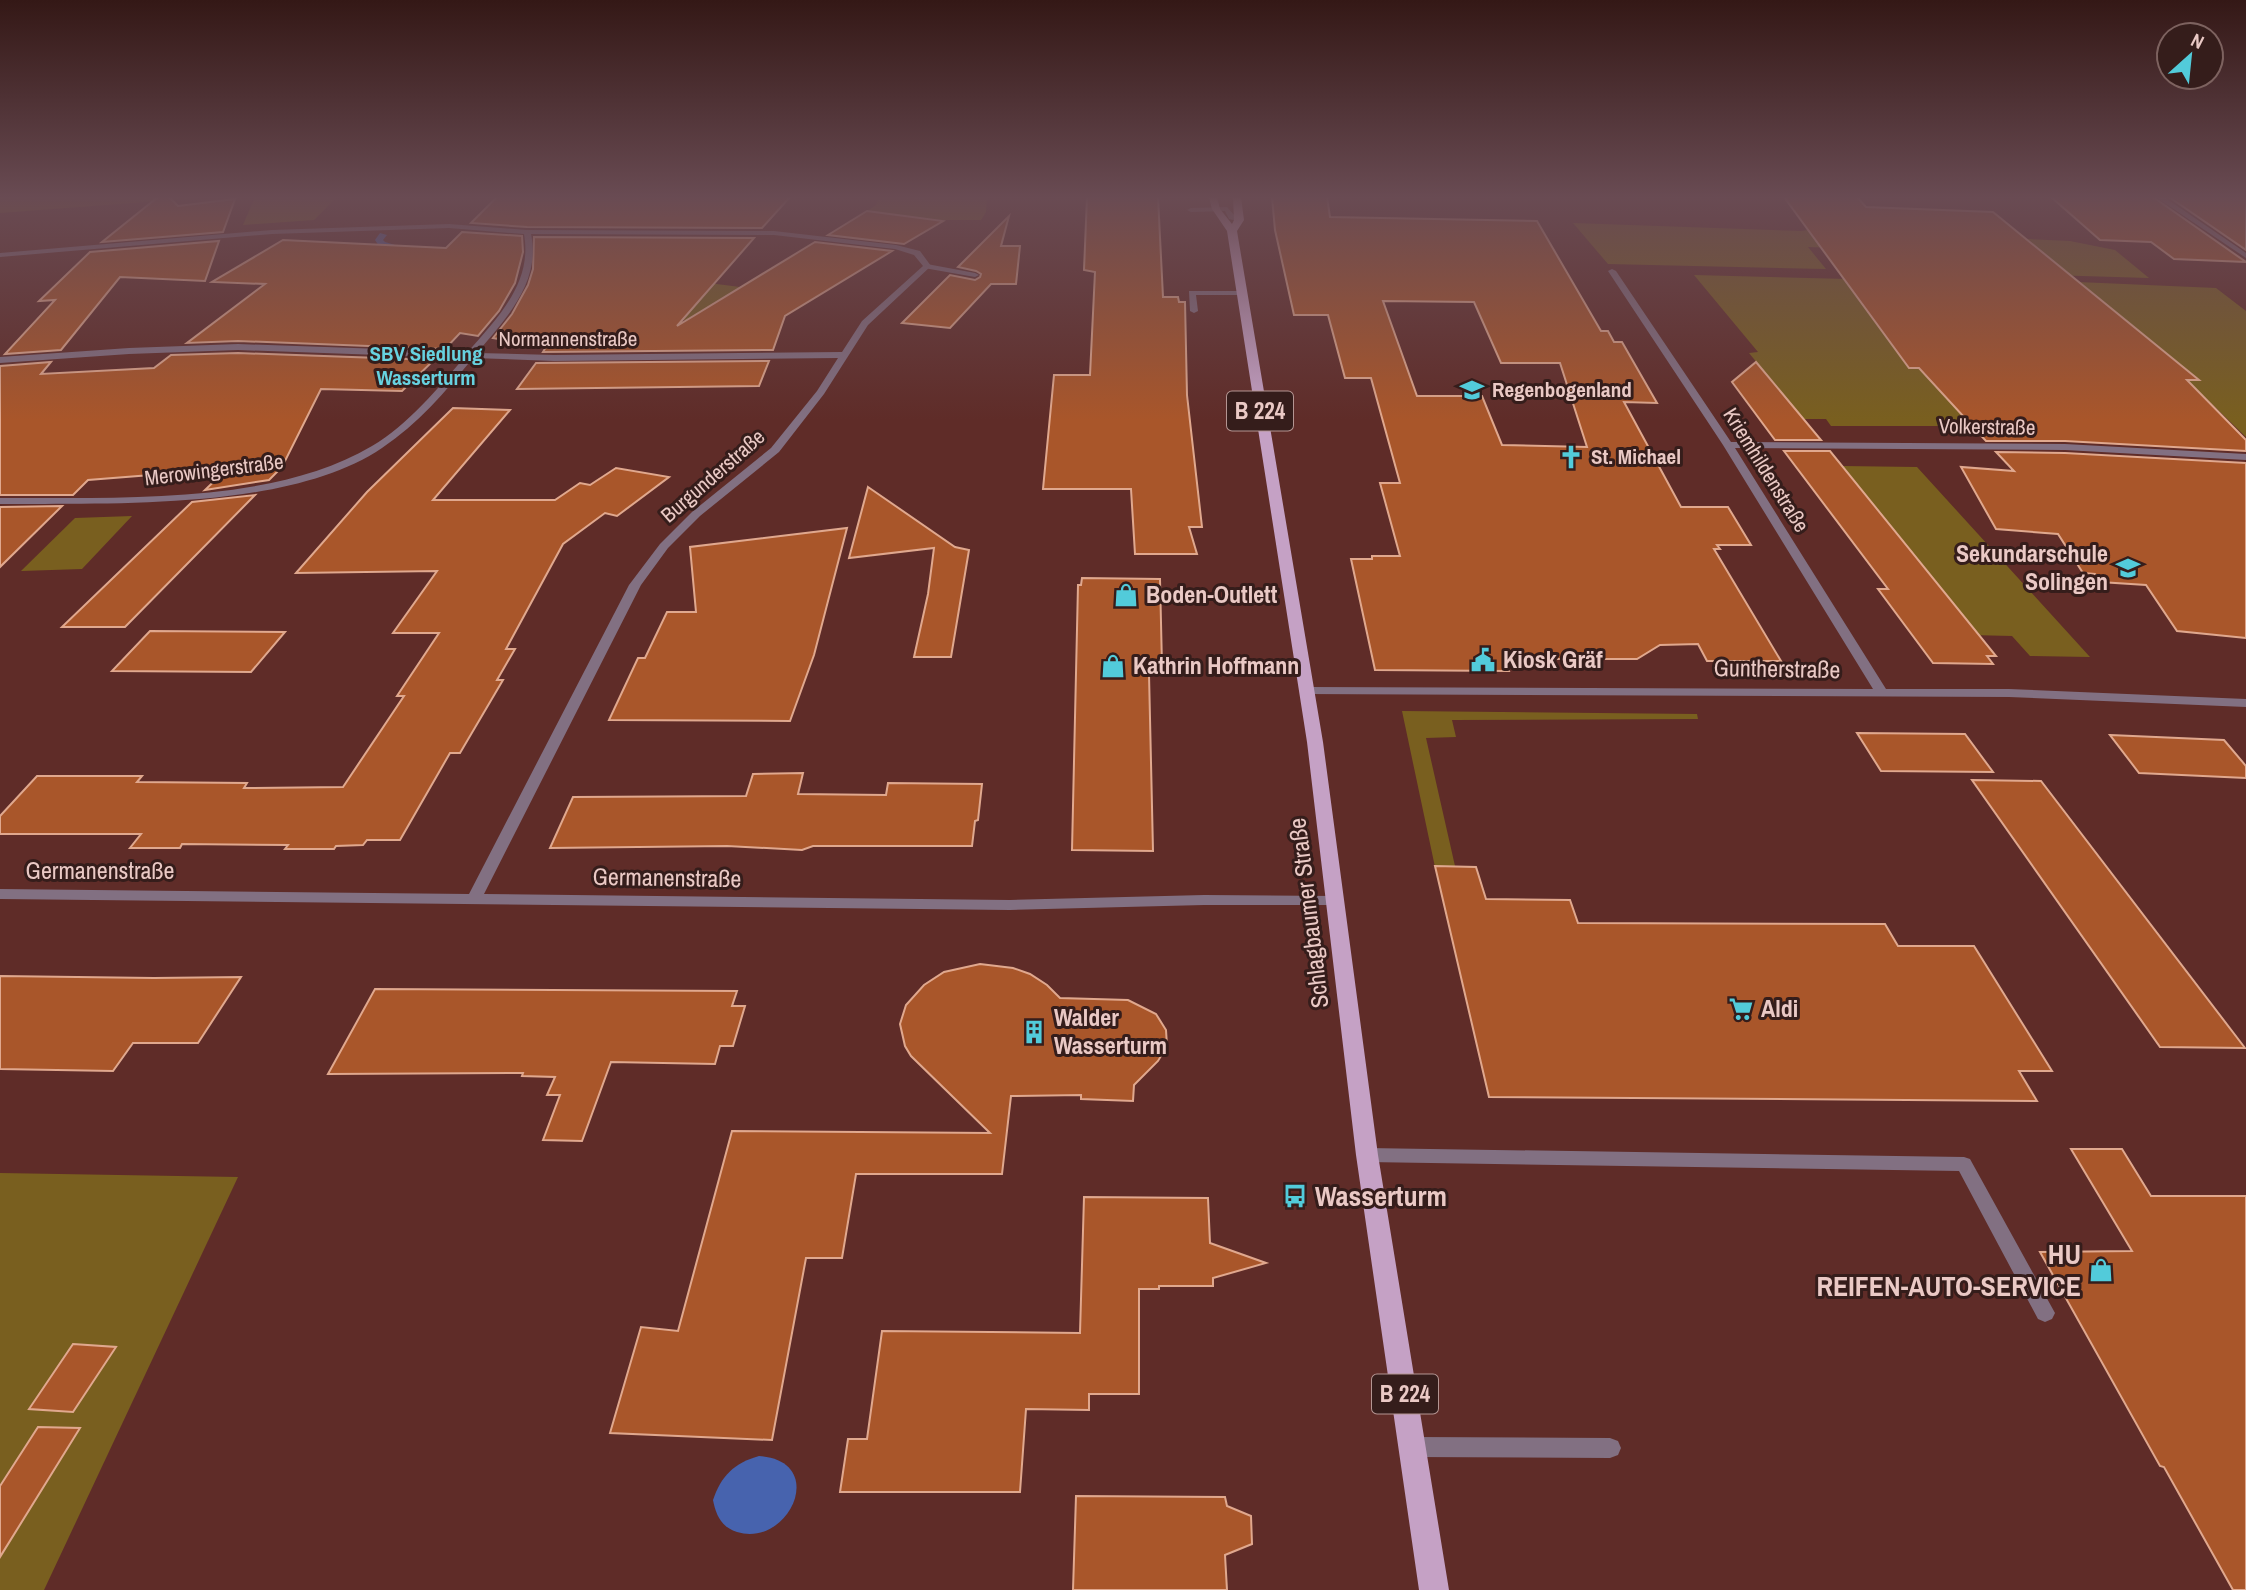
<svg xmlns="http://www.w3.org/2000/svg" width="2246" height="1590" viewBox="0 0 2246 1590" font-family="'Archivo Narrow',sans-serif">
  <rect width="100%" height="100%" fill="#5f2c28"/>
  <g fill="#795f1f">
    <path d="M0 197H213L0 213Z"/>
    <path d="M255 197H337L314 220 243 225Z"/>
    <path d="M861 197H976L987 198 986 212 981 220H940L867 211 876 205 878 199Z"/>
    <path d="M1573 223 1801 231 1815 229 2070 241 2115 250 2149 278 1976 273 1951 252 1808 247 1826 269 1608 264Z"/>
    <path d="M1694 275 1848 279 1909 368H1919L1973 426H1831L1826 419H1803L1749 353 1758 352Z"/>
    <path d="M693 281 748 288 692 321 636 313Z"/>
    <path d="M2078 282 2216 288 2246 311V437L2187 380Z"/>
    <path d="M1842 466 1917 467 2090 657 2030 656 2012 636 1970 635 1942 589Z"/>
    <path d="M132 516 82 569 21 571 75 518Z"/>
    <path d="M1402 711 1697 714 1698 719 1452 720 1456 737 1426 738 1455 866 1435 867Z"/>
    <path d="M0 1173 238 1177 44 1590H0Z"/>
  </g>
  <path fill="#4763ae" d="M759 1456C829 1461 789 1548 737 1532 721 1527 716 1515 713 1500 721 1476 734 1463 759 1456Z"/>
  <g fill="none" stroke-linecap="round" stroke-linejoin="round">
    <g fill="#4763ae" fill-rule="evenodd">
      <path d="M913 197H923V198L920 200Z"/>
      <path d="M380 233 387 235 383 240 385 242 405 248V252L379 246 375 240Z"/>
    </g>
  </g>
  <g fill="#a9562a" stroke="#e0a88e" stroke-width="2" fill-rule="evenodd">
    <path d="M158 197H169L178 206 235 199 223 232 102 242Z"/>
    <path d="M497 197H790L762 228 527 227 471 223Z"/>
    <path d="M1087 197H1158L1163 297H1178L1179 302H1185L1187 395 1202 527H1189L1197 554H1135L1131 489H1043L1054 375H1090L1095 272 1084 270Z"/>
    <path d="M1272 197H1327L1330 217 1537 221 1601 331H1608L1614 342H1622L1657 403 1624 402 1681 507H1728L1751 545H1717L1720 549H1714L1781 661H1707L1698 644 1660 645 1637 659H1505L1509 671 1375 670 1351 559H1372V556H1400L1380 483H1400L1371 378H1345L1328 315H1294L1275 230ZM1383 301 1474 302 1501 363H1560L1587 447 1502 445 1482 396H1417Z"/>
    <path d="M1784 197H1857L1866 207 1993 212 2199 380H2187L2246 440V451L2065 441H1986L1919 368H1909Z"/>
    <path d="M2051 197H2153L2246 262 2174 259 2151 242 2100 240Z"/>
    <path d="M2169 197H2246V250Z"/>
    <path d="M867 211 943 221 904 244 828 235Z"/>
    <path d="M1009 216 1001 246H1020L1016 284H991L950 328 902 323 950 275 975 280 980 277 981 274 976 271 958 267Z"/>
    <path d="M462 232 522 236 523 252 515 283 499 311 478 336 460 333 445 349 238 341 187 343 265 284 212 282 283 240 446 248Z"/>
    <path d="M534 237 754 238 677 326 815 242 892 251 785 316 773 350 543 352 546 347 493 338 512 314 528 285 533 269Z"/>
    <path d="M219 241 205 281 120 277 61 350 5 354 55 300 39 301 90 252Z"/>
    <path d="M238 353 434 360 402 391 321 389 282 467 269 480 205 490 227 469 88 480 73 495H0V366L51 362 41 374 154 368 171 355Z"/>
    <path d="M769 361 759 386 517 389 536 363Z"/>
    <path d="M1756 362 1821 440H1775L1732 382Z"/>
    <path d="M453 408 510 410 433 500H555L580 483 590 485 616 468 669 477 617 516 605 513 563 544 506 649H515L497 680H503L460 753H450L400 840H367L363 845 336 846 334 849H285L288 845 182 844 180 848H130L141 834H0V816L37 776H142L137 782 247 783 244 788 343 787 404 696H397L439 633H393L437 571 296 573 367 492Z"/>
    <path d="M1784 451H1830L1996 656H1987L1993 664 1933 663 1878 589H1888Z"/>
    <path d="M1996 452 2065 453 2246 463V638L2177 631 2146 585 2100 582 2095 574 2083 573 2058 534 1996 529 1961 467 2014 471Z"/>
    <path d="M868 487 955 547 969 550 951 657H914L928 594 934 548 849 558Z"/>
    <path d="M255 495 125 627H62L192 502Z"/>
    <path d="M62 506 0 567V507Z"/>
    <path d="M847 528 814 655 790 721 609 720 638 658H645L667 612H696L690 547Z"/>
    <path d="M1082 578 1160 579 1162 666H1154L1153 674H1149L1153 851 1072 850 1078 585H1081Z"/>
    <path d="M150 631 285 632 251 672 112 671Z"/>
    <path d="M1857 733 1965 734 1993 772 1881 771Z"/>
    <path d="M2110 735 2224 740 2246 766V778L2139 773Z"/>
    <path d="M803 773 798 794 886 795 888 783 982 784 978 820 975 821 972 846H813L802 850 727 846 550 848 573 797 746 796 753 774Z"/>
    <path d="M1972 780 2041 781 2245 1048 2160 1047Z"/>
    <path d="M1435 866 1476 867 1486 899 1570 900 1578 923 1885 924 1898 946H1974L2052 1071H2019L2037 1101 1489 1097Z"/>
    <path d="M980 964 1013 968 1030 974 1047 985 1060 998 1128 1000 1156 1014 1166 1030 1167 1046 1158 1061 1134 1085 1133 1101 1081 1099V1095L1011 1096 1002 1174H856L842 1258H806L772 1440 610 1433 641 1327 678 1331 732 1131 990 1133 911 1056 905 1046 900 1024 906 1005 924 985 944 972Z"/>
    <path d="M0 976 154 978 241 977 198 1043H133L113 1071 0 1069Z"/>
    <path d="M375 989 737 991 732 1006H745L733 1046H720L715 1064 611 1062 582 1141 543 1140 560 1095H547L555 1077 522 1076 523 1073 328 1074Z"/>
    <path d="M2071 1149H2122L2151 1196H2246V1590H2233L2164 1467 2160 1466 2040 1252 2132 1251Z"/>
    <path d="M1084 1197 1208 1198 1210 1243 1266 1263 1213 1278V1286H1159V1289H1139V1394H1089V1410L1026 1409 1020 1492H840L848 1439H867L882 1331 1080 1333Z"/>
    <path d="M73 1344 116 1347 73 1412 29 1409Z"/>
    <path d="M38 1427 80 1428 0 1557V1486Z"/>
    <path d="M1076 1496 1225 1497 1227 1506 1251 1516 1252 1544 1225 1555 1227 1590H1073Z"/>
  </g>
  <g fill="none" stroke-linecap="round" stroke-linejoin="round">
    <g fill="#827082" fill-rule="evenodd">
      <path d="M1227 207 1235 216 1242 218V222L1229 219 1225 211 1191 212 1187 210 1191 208Z"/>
      <path d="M927 264 975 273 979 275 975 277 924 268 923 266Z"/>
      <path d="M1189 291H1242L1246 293 1242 295H1196L1198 311 1194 313 1190 311Z"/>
      <path d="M1367 1148 1964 1157 1970 1159 2055 1313 2052 1319 2045 1322 2038 1319 1959 1171 1367 1162 1361 1160 1358 1155 1361 1150Z"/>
      <path d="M1413 1437 1610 1438 1618 1441 1621 1448 1618 1455 1610 1458 1413 1457 1405 1454 1402 1447 1405 1440Z"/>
    </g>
    <g fill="#827082" fill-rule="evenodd">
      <path d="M2156 197H2164L2246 253V258Z"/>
      <path d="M449 224 527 230 774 231 896 245 920 251 931 266 868 325 824 394 779 452 700 516 668 548 641 585 484 894 1010 900 1204 895 1334 896 1342 901 1339 905H1204L1010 910 0 899V889L469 894 629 585 660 544 692 512 771 448 817 391 838 358 554 361 473 358C446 391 418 424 382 448 289 511 110 503 0 504V498C115 497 271 506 372 446 408 425 437 389 464 358L238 350 129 354 0 363V357L129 348 238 344 468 352C497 318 533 283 524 234L449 228 272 234 0 257V253L272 230ZM531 234 774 235 895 249 914 255 923 266 862 321 842 352 554 355 477 353C506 318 541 283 531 234Z"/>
      <path d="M1612 269 1616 271 1731 442 2065 444 2246 454V460L2065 450 1735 448 1886 689H2009L2246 699V707L2009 697 1301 694 1300 691 1306 687 1873 689 1723 445 1608 271Z"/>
    </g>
    <path fill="#c5a1c5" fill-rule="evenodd" d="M1209 197H1217L1220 209 1232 224 1234 220 1233 197H1241L1244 220 1237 231 1323 742 1378 1155 1449 1590H1419L1356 1155 1307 742 1227 231 1212 209Z"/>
  </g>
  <linearGradient id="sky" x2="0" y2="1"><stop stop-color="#341816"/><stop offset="0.47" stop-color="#694b53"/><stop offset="1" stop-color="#694b53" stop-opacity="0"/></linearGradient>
  <rect width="2246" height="420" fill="url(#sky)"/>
  <defs>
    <g id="school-bare" transform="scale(1.89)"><path d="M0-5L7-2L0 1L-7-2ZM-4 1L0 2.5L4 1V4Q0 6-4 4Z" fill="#52cbda" stroke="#351d1b" stroke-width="2.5" paint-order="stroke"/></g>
    <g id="church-bare" transform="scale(1.89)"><path d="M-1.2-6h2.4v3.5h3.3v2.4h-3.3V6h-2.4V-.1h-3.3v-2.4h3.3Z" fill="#52cbda" stroke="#351d1b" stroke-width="2.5" paint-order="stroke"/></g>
    <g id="shop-bare" transform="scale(1.89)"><path d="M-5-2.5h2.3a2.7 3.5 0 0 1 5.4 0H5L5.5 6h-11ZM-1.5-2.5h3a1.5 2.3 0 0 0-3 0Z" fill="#52cbda" stroke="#351d1b" stroke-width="2.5" paint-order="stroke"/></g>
    <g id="civic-bare" transform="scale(1.89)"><path d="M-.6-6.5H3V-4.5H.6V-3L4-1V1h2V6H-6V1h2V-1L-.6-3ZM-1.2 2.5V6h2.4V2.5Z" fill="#52cbda" stroke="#351d1b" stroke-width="2.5" paint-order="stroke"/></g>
    <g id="supermarket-bare" transform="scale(1.89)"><path d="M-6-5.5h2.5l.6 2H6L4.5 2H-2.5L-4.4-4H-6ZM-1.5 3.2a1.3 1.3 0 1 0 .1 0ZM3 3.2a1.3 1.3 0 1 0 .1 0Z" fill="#52cbda" stroke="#351d1b" stroke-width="2.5" paint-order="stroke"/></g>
    <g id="building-bare" transform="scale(1.89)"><path d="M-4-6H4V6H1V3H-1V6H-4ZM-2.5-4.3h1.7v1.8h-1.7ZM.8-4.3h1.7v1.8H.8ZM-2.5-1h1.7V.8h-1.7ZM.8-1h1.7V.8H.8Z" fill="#52cbda" stroke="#351d1b" stroke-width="2.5" paint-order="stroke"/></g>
    <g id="bus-bare" transform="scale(1.89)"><path d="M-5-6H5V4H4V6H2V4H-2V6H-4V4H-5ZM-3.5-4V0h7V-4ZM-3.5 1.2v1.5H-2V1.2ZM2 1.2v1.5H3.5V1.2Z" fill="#52cbda" stroke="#351d1b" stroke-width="2.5" paint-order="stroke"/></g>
  </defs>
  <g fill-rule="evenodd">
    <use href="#school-bare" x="1472" y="390"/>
    <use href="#church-bare" x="1571" y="457"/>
    <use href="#school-bare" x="2128" y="568"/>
    <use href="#shop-bare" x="1126" y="595"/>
    <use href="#civic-bare" x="1483" y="660"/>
    <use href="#shop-bare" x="1113" y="666"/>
    <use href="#supermarket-bare" x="1741" y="1009"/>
    <use href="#building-bare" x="1034" y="1032"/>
    <use href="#bus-bare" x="1295" y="1196"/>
    <use href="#shop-bare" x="2101" y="1270"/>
  </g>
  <g text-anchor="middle" stroke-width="6" stroke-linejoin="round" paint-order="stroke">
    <g font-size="21" fill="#eac9c5" stroke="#351d1b">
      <text x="568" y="346">Normannenstraße</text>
      <text transform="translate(1987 427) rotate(1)" y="7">Volkerstraße</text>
      <text transform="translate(214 470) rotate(-7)" y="7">Merowingerstraße</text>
      <text transform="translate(1766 470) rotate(58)" y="7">Kriemhildenstraße</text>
      <text transform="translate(713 476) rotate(-41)" y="7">Burgunderstraße</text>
    </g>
    <g font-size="21" font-weight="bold" fill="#67d2e0" stroke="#351d1b">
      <text x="426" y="361">SBV Siedlung<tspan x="426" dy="24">Wasserturm</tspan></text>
    </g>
    <g font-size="21" font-weight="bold" fill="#eac9c5" stroke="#351d1b" text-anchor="start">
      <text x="1492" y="397">Regenbogenland</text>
      <text x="1591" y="464">St. Michael</text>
    </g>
    <g fill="#351d1b" stroke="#b49592" stroke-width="2">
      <rect x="1227" y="391.5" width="66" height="39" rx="5"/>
      <rect x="1372" y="1374.5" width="66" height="39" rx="5"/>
    </g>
    <g font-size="23" font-weight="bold" fill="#eac9c5">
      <text x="1260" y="419">B 224</text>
      <text x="1405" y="1402">B 224</text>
    </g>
    <g font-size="24" font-weight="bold" fill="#eac9c5" stroke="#351d1b" text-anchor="start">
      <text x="2108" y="562" text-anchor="end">Sekundarschule<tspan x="2108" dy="28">Solingen</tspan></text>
      <text x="1146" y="603">Boden-Outlett</text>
      <text x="1503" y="668">Kiosk Gräf</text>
      <text x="1133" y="674">Kathrin Hoffmann</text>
      <text x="1761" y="1017">Aldi</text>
      <text x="1054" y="1026">Walder<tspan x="1054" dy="28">Wasserturm</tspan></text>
    </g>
    <g font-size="24" fill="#eac9c5" stroke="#351d1b">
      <text transform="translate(1777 669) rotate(1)" y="8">Guntherstraße</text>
      <text x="100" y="879">Germanenstraße</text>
      <text transform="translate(667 878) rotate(1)" y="8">Germanenstraße</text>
      <text transform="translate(1309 913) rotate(-97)" y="8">Schlagbaumer Straße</text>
    </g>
    <g font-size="28" font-weight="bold" fill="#eac9c5" stroke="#351d1b" text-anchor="start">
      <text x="1315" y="1206">Wasserturm</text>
      <text x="2081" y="1264" text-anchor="end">HU<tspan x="2081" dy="32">REIFEN-AUTO-SERVICE</tspan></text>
    </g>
  </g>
  <g transform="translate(2190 56) rotate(27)"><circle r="33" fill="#351d1b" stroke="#7d625f" stroke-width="2"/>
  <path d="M0-5L12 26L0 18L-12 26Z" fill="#52cbda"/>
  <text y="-10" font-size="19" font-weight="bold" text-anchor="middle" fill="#eac9c5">N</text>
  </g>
</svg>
